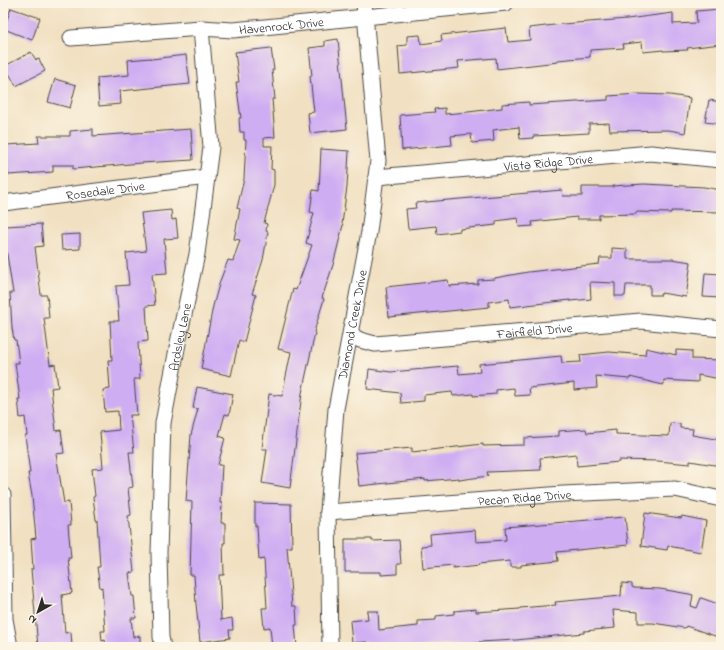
<svg xmlns="http://www.w3.org/2000/svg" width="724" height="650" viewBox="0 0 724 650" font-family="'Indie Flower',sans-serif">
  <rect width="100%" height="100%" fill="#fcf5e5"/>
  <filter id="ink" filterUnits="userSpaceOnUse"><feTurbulence type="fractalNoise" baseFrequency=".025" numOctaves="2"/><feDisplacementMap in="SourceGraphic" scale="8" xChannelSelector="R" yChannelSelector="G"/><feConvolveMatrix kernelMatrix="1 2 1 2 8 2 1 2 1" color-interpolation-filters="sRGB"/></filter>
  <filter id="wash" filterUnits="userSpaceOnUse"><feTurbulence type="fractalNoise" baseFrequency=".012" numOctaves="4" result="noise"/><feDisplacementMap in="SourceGraphic" scale="16" xChannelSelector="R" yChannelSelector="G"/><feGaussianBlur stdDeviation="0.9" result="paint"/><feColorMatrix in="noise" values="0 0 0 0 0 0 0 0 0 0 0 0 0 0 0 0 0 1.4 0 .05"/><feComposite in="paint" operator="in"/></filter>
  <g filter="url(#wash)">
    <rect width="100%" height="100%" fill="#f1e0c1"/>
    <g id="blocks">
      <g fill="#cfadf3">
        <path d="M11 8 40 18 32 40 4 29Z"/>
        <path d="M721 9V44L687 48 688 50 663 51V50L643 52 642 42 623 44 624 48 590 50V57L558 60V62L497 69 496 58 458 61 459 68 400 74 398 46 407 45V36L420 35 421 44 442 41 441 35 506 28 508 42 530 40 529 28 563 24 627 19 673 13V24L697 23 696 11Z"/>
        <path d="M338 39 347 129 310 133 308 113 314 112 310 76H312L309 48 325 46V41Z"/>
        <path d="M271 48 274 70H272L275 99H272L275 137 264 138V146H272L271 169 274 170V185L264 223 267 224 266 231 268 232 263 260 252 294 256 295 244 342 239 340 231 376 201 369 213 306 220 281 228 260 233 261 240 240 234 239 240 209 237 208 244 179 246 140H244V132H240L239 118H241L236 82H239L235 52Z"/>
        <path d="M31 52 36 60 39 59 45 71 16 86 5 66Z"/>
        <path d="M186 55 190 84 120 91 121 104 99 106 97 78 129 75 128 60 151 58V59Z"/>
        <path d="M55 79 76 85 70 108 48 102Z"/>
        <path d="M639 94 670 95 690 98 685 133 669 130 610 131 609 123 589 124V133L533 136V138L520 139 519 127 493 130 494 141 472 143 471 134 451 136 452 145 402 150 400 115 435 112 434 109 445 108V114L468 112 502 108V104L529 102V105L608 100V96Z"/>
        <path d="M709 100 721 102V124L705 122Z"/>
        <path d="M93 129V136L191 129 193 160 141 163 73 169V165H53V172L8 175 6 145 39 143 38 136H70V131Z"/>
        <path d="M321 149 349 151 347 187 342 224 343 225 333 265 322 298 324 299 314 332 315 333 302 393 290 488 262 483 267 449H262L269 394 282 396 291 352 278 349 293 289 296 290 312 245 306 243 314 213 310 212 313 190 319 191Z"/>
        <path d="M644 184 704 187 721 190V212L671 211V213L636 212V214L599 215V219H577V217L532 222 533 226 519 227 518 218 496 221V225L460 229V231L437 234 436 226 408 229 406 209 416 208 415 203 562 190 563 196H582V187H613V186Z"/>
        <path d="M171 210 172 220 176 219 178 238 164 239 167 273 152 274 155 305 146 306 148 341 138 342 140 379H134L137 415H130L134 452H129L133 487 128 488 131 515 128 516 134 572 129 573 132 596H134L136 618H131L133 637 140 636V647H106L105 640 102 641 101 631H105L102 587 100 588 97 567H100L97 520H96L93 497 95 496 92 469 103 468 100 432 119 430 118 411 105 412 103 390 110 389 108 360H112L110 321H119L116 286 129 285 126 253 146 251 141 213Z"/>
        <path d="M41 224 43 246 35 247 41 295H47L49 318H44L50 365 55 364 58 387 51 388 56 431 61 430 64 453 56 454 64 503 69 502 71 525H68L71 558H68L72 593 62 595 65 633 71 632 72 647H38L31 569H33L31 539 36 538 32 496 28 473H30L25 435H27L25 417 20 418 18 399H20L15 363H19L16 340H14L12 328 10 293H13L6 248 5 226Z"/>
        <path d="M80 234V249L62 250 61 235Z"/>
        <path d="M612 248 627 249V259H672L691 262 686 297 661 293V295H650V285H626L625 296H615V283L590 282 591 299 570 301V300L510 307 509 299 489 302V307L389 317 386 287 448 280 449 286 478 284V280L495 279V278L528 272 599 264 600 258H612Z"/>
        <path d="M705 273 721 274V298L703 297Z"/>
        <path d="M646 348 676 355V350L692 351V359L721 360V379L698 375V382L664 380 663 385 630 377V379L596 376 597 388 574 390V383L529 388 530 395 515 396 514 388 496 390V394L473 396V394L453 396 452 392 424 395V401L401 403 400 393 367 389 369 369 391 372 458 366 459 374 480 372 479 364 561 356 562 363 581 362 580 355 609 352 645 355Z"/>
        <path d="M197 387 233 394 229 415 225 414 219 436 225 438 218 465H222L220 503H222L221 523H225V543H223L224 575H219L221 620 232 618 233 630H229L230 638 200 642 196 604 194 575H190L192 502 186 501 191 435 198 409 193 408Z"/>
        <path d="M670 423 680 424V428L693 429 692 435 721 440V466L690 461V464L658 461 619 460V462L577 466 576 454 540 458 541 470 487 472 488 476 459 480V478L425 481V479L359 486 355 453 412 448V452L483 444V446L524 445V438L559 436V431L586 429 587 433 616 430V434L669 436Z"/>
        <path d="M255 503 291 504 292 547H287L292 606H296L297 625H295L297 647H272L270 627 264 628 262 608H267L264 559 259 560 257 526H255Z"/>
        <path d="M645 513 681 518 682 516 706 521 701 552 668 546 667 550 641 546Z"/>
        <path d="M625 517 628 545 557 552 558 561 521 565V567H510V561L478 564 479 565 453 568V565L423 568 421 546 431 545 430 534 475 530 476 542 506 540 505 527Z"/>
        <path d="M345 539H372V541L399 540 401 564H397V574L381 575V572H345Z"/>
        <path d="M622 583 632 584V587L634 588 660 589 689 594 693 595 691 606 697 608 701 598 721 605V630L718 637 686 626 685 628 653 623H638V612L613 610 615 628 584 631V633L516 640 479 642V643L457 645V643L419 647H367V642L352 643 350 621 368 619 367 611H378L379 630 418 626V621L436 620V616L454 614V611L476 609V612L520 609V608L556 605 555 602 621 596Z"/>
      </g>
    </g>
  </g>
  <g filter="url(#ink)">
    <use href="#blocks" fill-opacity="0" stroke="#494642" stroke-width="1"/>
    <g fill="none" stroke-linecap="round" stroke-linejoin="round">
      <g stroke="#494642" stroke-width="17">
        <g id="minor">
          <path id="s1" d="M71 38 201 28 233 30 506 3"/>
          <path id="s2" d="M376 177 651 153 721 160"/>
          <path id="s3" d="M3 203 207 177"/>
          <path id="s4" d="M351 335 360 340 375 344 641 321 721 329"/>
          <path d="M3 495 5 619 10 647"/>
          <path id="s5" d="M328 512 563 494 675 489 721 499"/>
          <path id="s6" d="M163 647 161 637 159 553 163 423 179 338 197 254 211 147 201 28"/>
          <path id="s7" d="M330 647 328 512 336 409 369 232 378 161 364 3"/>
        </g>
      </g>
      <use href="#minor" stroke="#fff" stroke-width="15"/>
    </g>
  </g>
  <g text-anchor="middle" stroke-width="4" stroke-linejoin="round" paint-order="stroke">
    <g font-size="13" fill="#2b2b2b" stroke="#fcf5e5">
      <text dy="5" stroke="none"><textPath href="#s1" startOffset="211">Havenrock Drive</textPath></text>
      <text dy="5" stroke="none"><textPath href="#s2" startOffset="173">Vista Ridge Drive</textPath></text>
      <text dy="5" stroke="none"><textPath href="#s3" startOffset="103">Rosedale Drive</textPath></text>
      <text dy="5" stroke="none"><textPath href="#s7" startOffset="324">Diamond Creek Drive</textPath></text>
      <text dy="5" stroke="none"><textPath href="#s4" startOffset="186">Fairfield Drive</textPath></text>
      <text dy="5" stroke="none"><textPath href="#s6" startOffset="312">Ardsley Lane</textPath></text>
      <text dy="5" stroke="none"><textPath href="#s5" startOffset="197">Pecan Ridge Drive</textPath></text>
    </g>
  </g>
  <rect width="724" height="650" fill="none" stroke="#fcf5e5" stroke-width="16"/>
  <g transform="translate(38 612) rotate(219)" stroke="#fcf5e5" stroke-width="3" paint-order="stroke">
  <path d="M0-3L7 15L0 10L-7 15Z" fill="#2b2b2b"/>
  <text y="-6" font-size="11" font-weight="bold" text-anchor="middle" fill="#2b2b2b">N</text>
  </g>
</svg>
